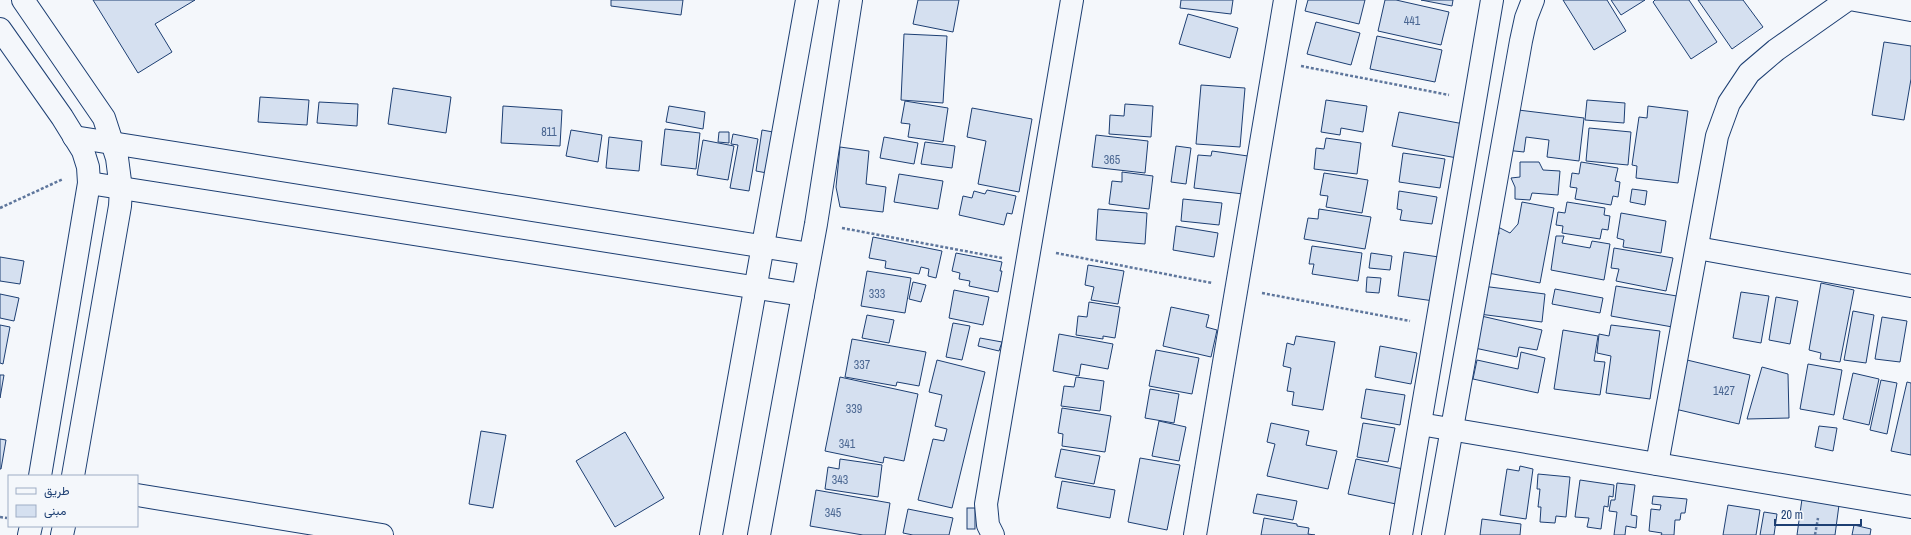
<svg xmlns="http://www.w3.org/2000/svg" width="1911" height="535" viewBox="0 0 1911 535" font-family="'Archivo Narrow',Vazirmatn,sans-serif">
  <rect width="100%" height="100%" fill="#f4f7fb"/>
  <g fill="#d5e0f0" stroke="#1d3f73">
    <path d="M93 0H195L155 24 172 52 138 73Z"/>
    <path d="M611 0H683L681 15 611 6Z"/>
    <path d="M918 0H959L953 32 913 24Z"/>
    <path d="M1181 0H1233L1231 14 1180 8Z"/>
    <path d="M1308 0H1365L1359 24 1305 11Z"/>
    <path d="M1385 0H1396L1449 12 1441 45 1378 31Z"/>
    <path d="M1421 0H1453L1452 6Z"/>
    <path d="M1563 0H1607L1626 31 1594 50Z"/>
    <path d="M1611 0H1645L1621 15Z"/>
    <path d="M1655 0H1689L1717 42 1691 59 1653 2Z"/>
    <path d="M1698 0H1743L1763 27 1732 49Z"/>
    <path d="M1188 14 1238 28 1230 58 1179 44Z"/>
    <path d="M1316 22 1360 33 1351 65 1307 54Z"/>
    <path d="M904 34 947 36 943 103 901 100Z"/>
    <path d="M1377 36 1442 50 1435 82 1370 69Z"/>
    <path d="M1884 42 1911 46V79L1904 120 1872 115Z"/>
    <path d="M1201 85 1245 88 1240 147 1196 144Z"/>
    <path d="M393 88 451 97 446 133 388 124Z"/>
    <path d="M260 97 309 100 307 125 258 122Z"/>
    <path d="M1326 100 1367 106 1363 132 1341 128 1340 135 1321 132Z"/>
    <path d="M1587 100 1625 103 1624 123 1585 120Z"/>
    <path d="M905 101 948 108 943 142 908 137 910 124 901 123Z"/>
    <path d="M319 102 358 104 357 126 317 123Z"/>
    <path d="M1125 104 1153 106 1151 137 1109 134 1110 115 1124 116Z"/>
    <path d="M503 106 562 110 560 146 501 143Z"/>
    <path d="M669 106 705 112 703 129 666 122Z"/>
    <path d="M1648 106 1688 111 1678 183 1636 178 1637 166 1632 165 1639 117 1647 118Z"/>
    <path d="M972 108 1032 119 1019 192 978 184 986 141 967 137Z"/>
    <path d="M1510 109 1584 118 1579 161 1547 157 1549 140 1526 137 1524 152 1505 150Z"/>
    <path d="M1399 112 1464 124 1457 158 1392 146Z"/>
    <path d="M1589 128 1631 132 1628 165 1586 161Z"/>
    <path d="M665 129 700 133 696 169 661 165Z"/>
    <path d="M571 130 602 135 598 162 566 156Z"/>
    <path d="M762 130 773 132 767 173 756 171Z"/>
    <path d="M719 132H729V143L718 142Z"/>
    <path d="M733 134 758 139 749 191 730 188 738 145 731 144Z"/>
    <path d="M1096 135 1148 141 1145 173 1092 167Z"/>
    <path d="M609 137 642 141 639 171 606 168Z"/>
    <path d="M884 137 918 143 914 164 880 158Z"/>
    <path d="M1326 138 1361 143 1357 174 1314 169 1316 148 1324 149Z"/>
    <path d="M703 140 734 146 728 180 697 175Z"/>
    <path d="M925 142 955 146 952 168 921 164Z"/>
    <path d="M1176 146 1191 148 1186 184 1171 182Z"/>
    <path d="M840 147 869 151 866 184 886 187 883 212 840 207 836 187Z"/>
    <path d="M1212 151 1248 156 1243 194 1194 188 1198 155 1211 156Z"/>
    <path d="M1403 153 1445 159 1440 188 1399 182Z"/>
    <path d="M1520 162H1539L1543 170 1560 171 1558 195 1532 193 1530 200 1515 199V187L1511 178 1520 177Z"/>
    <path d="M1581 162 1618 168 1615 181 1620 182 1618 197 1613 196 1611 205 1575 199 1577 188 1570 187 1572 173 1579 174Z"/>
    <path d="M1122 172 1153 176 1149 209 1109 204 1112 181 1122 182Z"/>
    <path d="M1324 173 1368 180 1362 213 1326 207 1328 196 1320 195Z"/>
    <path d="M899 174 943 181 938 209 894 202Z"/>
    <path d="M1632 189 1647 191 1645 205 1630 202Z"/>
    <path d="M987 190 1016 196 1012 214 1007 213 1004 225 959 215 963 196 972 198 974 191 985 194Z"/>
    <path d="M1399 191 1437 197 1432 224 1400 220 1402 210 1397 209Z"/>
    <path d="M1183 199 1222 203 1219 225 1181 221Z"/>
    <path d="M1522 202 1554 208 1540 283 1483 272 1489 240 1499 234 1498 227 1510 233 1518 224Z"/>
    <path d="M1567 202 1605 208 1604 215 1610 216 1608 230 1602 229 1600 239 1562 233 1563 226 1556 225 1558 212 1565 213Z"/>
    <path d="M1098 209 1147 213 1145 244 1096 240Z"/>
    <path d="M1319 209 1371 217 1365 249 1304 239 1308 218 1318 219Z"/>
    <path d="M1621 213 1666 221 1661 253 1623 247 1624 240 1617 238Z"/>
    <path d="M1176 226 1218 233 1214 257 1173 250Z"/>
    <path d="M1556 236H1564L1562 243 1590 248 1592 241 1610 244 1604 280 1551 270Z"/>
    <path d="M873 237 942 251 936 278 928 276 929 269 921 267 919 274 885 268 886 261 869 258Z"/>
    <path d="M1312 246 1362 253 1358 281 1312 274 1314 264H1309Z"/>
    <path d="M1614 248 1673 258 1666 291 1616 281 1619 269 1611 268Z"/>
    <path d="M1404 252 1439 257 1434 301 1398 296Z"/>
    <path d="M956 253 1002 262 1000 271H1002L998 292 969 286 970 281 959 279 960 273 952 271Z"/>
    <path d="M1371 253 1392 256 1390 270 1369 268Z"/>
    <path d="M0 257 24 261 20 284 0 281Z"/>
    <path d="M1088 265 1124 271 1118 304 1091 300 1094 287 1085 285Z"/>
    <path d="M867 271 911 278 905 313 861 306Z"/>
    <path d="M1367 277 1381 278 1379 293 1366 292Z"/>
    <path d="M913 282 926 285 921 302 909 299Z"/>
    <path d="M1821 283 1854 290 1840 362 1820 359 1821 353 1809 350Z"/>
    <path d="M1482 286 1545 294 1542 322 1479 314Z"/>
    <path d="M1616 286 1683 297 1678 328 1611 316Z"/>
    <path d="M1555 289 1603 298 1600 313 1552 304Z"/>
    <path d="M954 290 989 297 983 325 949 318Z"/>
    <path d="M1741 292 1769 296 1761 343 1733 338Z"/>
    <path d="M0 294 19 298 14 321 0 318Z"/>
    <path d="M1776 297 1798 301 1790 344 1769 340Z"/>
    <path d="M1089 302 1120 307 1115 338 1103 336V339L1076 335 1078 316 1087 317Z"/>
    <path d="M1171 307 1209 315 1206 327 1217 330 1211 357 1163 346Z"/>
    <path d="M1853 311 1874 315 1866 363 1844 360Z"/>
    <path d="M867 315 894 320 889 343 862 338Z"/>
    <path d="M1477 315 1542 330 1537 350 1519 347 1517 357 1470 347Z"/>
    <path d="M1882 317 1907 321 1900 362 1875 359Z"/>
    <path d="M953 323 970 326 962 360 946 357Z"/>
    <path d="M0 325 10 327 3 364 0 363Z"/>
    <path d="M1611 325 1660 331 1650 399 1606 393 1611 356 1597 353 1599 334 1609 336Z"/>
    <path d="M1563 330 1598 336 1594 361 1605 362 1600 395 1554 389Z"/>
    <path d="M1059 334 1113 344 1108 369 1081 364 1079 376 1053 371Z"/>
    <path d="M1296 336 1335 342 1323 410 1292 405 1294 392 1287 391 1291 368 1283 366 1287 343 1294 345Z"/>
    <path d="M980 338 1002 342 999 351 978 346Z"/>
    <path d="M852 339 926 352 919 386 897 382 896 386 845 377Z"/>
    <path d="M1380 346 1417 353 1411 384 1375 377Z"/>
    <path d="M1156 350 1199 358 1192 394 1149 386Z"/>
    <path d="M1521 352 1545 358 1538 393 1473 379 1477 360 1518 369Z"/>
    <path d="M937 360 985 372 952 508 918 500 933 439 944 441 947 429 935 426 942 395 929 392Z"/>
    <path d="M1687 360 1750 375 1739 424 1675 409Z"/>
    <path d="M1808 364 1842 370 1834 415 1800 409Z"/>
    <path d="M1762 367 1788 374 1789 418 1747 419Z"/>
    <path d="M1853 373 1879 379 1869 425 1843 419Z"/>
    <path d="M0 375H4L0 398Z"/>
    <path d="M840 377 918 394 904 461 884 457 883 463 825 451Z"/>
    <path d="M1076 377 1104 381 1100 411 1061 406 1064 386 1074 387Z"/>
    <path d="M1881 380 1897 383 1887 434 1870 430Z"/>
    <path d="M1907 382 1911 383V455L1891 451Z"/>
    <path d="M1150 389 1179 394 1174 423 1145 418Z"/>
    <path d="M1366 389 1405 395 1400 425 1361 418Z"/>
    <path d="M1062 408 1111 416 1105 452 1062 446 1063 434 1058 433Z"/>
    <path d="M1159 421 1186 427 1179 461 1152 456Z"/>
    <path d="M1271 423 1309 431 1306 445 1337 451 1328 489 1267 476 1275 444 1267 442Z"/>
    <path d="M1363 423 1395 428 1388 462 1357 457Z"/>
    <path d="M1819 426 1837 428 1833 451 1815 447Z"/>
    <path d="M481 431 506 435 493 508 469 504Z"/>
    <path d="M625 432 664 498 615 527 576 461Z"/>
    <path d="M0 439 6 440 1 469H0Z"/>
    <path d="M1061 449 1100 456 1094 484 1055 477Z"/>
    <path d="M1140 458 1180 465 1167 530 1128 522Z"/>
    <path d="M840 459 882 465 878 497 825 489 828 467 839 469Z"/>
    <path d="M1356 459 1403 469 1396 504 1348 494Z"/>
    <path d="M1520 466 1533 469 1526 519 1500 515 1507 469 1519 471Z"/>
    <path d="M1538 474 1570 477 1566 517 1556 516 1555 523 1540 522 1541 507H1538L1540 489H1537Z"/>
    <path d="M1580 480 1614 485 1613 497 1609 496 1608 507 1604 506 1601 529 1587 527 1589 518 1575 517Z"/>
    <path d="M1062 481 1115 490 1110 518 1057 508Z"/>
    <path d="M1617 483 1635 485 1631 515 1637 516 1636 528 1626 526 1625 535H1614L1617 512 1609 511 1611 500H1615Z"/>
    <path d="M816 490 890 503 885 535H863L810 526Z"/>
    <path d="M1257 494 1297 501 1293 520 1253 513Z"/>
    <path d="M1653 496 1687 499 1685 513H1681L1680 520H1675L1674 535H1661L1662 533 1649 531 1651 509 1660 510 1661 505 1652 504Z"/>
    <path d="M1802 499 1839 505 1835 535H1797Z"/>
    <path d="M1728 505 1760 510 1756 535H1723Z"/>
    <rect x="967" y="508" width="8" height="21"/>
    <path d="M908 509 953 518 949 535H913L903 533Z"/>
    <path d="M1764 512 1777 514 1774 535H1760Z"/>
    <path d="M1264 518 1297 524V526L1309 528 1308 534 1315 535H1261Z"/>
    <path d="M1482 519 1521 524 1520 535H1480Z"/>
    <path d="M1854 525 1871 529 1870 535H1852Z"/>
  </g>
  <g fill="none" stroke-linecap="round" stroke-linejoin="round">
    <g stroke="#1d3f73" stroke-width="24">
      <g id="street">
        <path d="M23 0 104 118 117 158 121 189 120 206 73 476"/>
        <path d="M1855 0 1911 10"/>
        <path d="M0 29 62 117 83 151 88 167 89 183 40 476"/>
        <path d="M74 137 810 254"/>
        <path d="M89 183 803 295"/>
        <path d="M1697 248 1911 286"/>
        <path d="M1420 424 1911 507"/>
        <path d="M1657 464 1717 136 1729 103 1749 73 1776 50 1847 0"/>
        <path d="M137 495 382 535"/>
        <path d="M29 535 31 526"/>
        <path d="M62 535 64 526"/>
        <path d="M711 535 807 0"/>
        <path d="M759 535 816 224 851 0"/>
        <path d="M993 535 988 525 986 504 1072 0"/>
        <path d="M1195 535 1285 0"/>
        <path d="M1401 535 1492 0"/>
        <path d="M1433 535 1521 41 1526 18 1533 0"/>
      </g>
    </g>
    <g stroke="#5e769c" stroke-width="2.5" stroke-dasharray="3 2" stroke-linecap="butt">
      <path d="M1301 66 1449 95"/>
      <path d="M0 208 63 179"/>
      <path d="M842 228 1002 258"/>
      <path d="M1056 253 1212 283"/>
      <path d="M1262 293 1410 321"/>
      <path d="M0 517 7 518"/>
      <path d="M1815 535 1818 518"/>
    </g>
    <use href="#street" stroke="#f4f7fb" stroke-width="22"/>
  </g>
  <g text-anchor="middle" stroke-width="3" stroke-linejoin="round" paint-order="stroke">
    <g font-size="12" fill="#4b6792">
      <text x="1412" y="25">441</text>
      <text x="549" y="136">811</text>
      <text x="1112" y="164">365</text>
      <text x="877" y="298">333</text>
      <text x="862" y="369">337</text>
      <text x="1724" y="395">1427</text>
      <text x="854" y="413">339</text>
      <text x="847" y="448">341</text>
      <text x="840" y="484">343</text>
      <text x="833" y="517">345</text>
    </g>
  </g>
  <rect x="8" y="475" width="130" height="52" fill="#f4f7fb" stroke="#9eadc5"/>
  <rect x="16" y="488" width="20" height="6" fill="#f4f7fb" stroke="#9eadc5"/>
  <text x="44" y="495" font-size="12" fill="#1d3f73">طريق</text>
  <rect x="16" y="505" width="20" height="12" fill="#d5e0f0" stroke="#9eadc5"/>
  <text x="44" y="515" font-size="12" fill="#1d3f73">مبنى</text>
  <path d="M1775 519v6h86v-6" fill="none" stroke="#1d3f73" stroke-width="2"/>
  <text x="1781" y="519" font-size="12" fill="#1d3f73" stroke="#f4f7fb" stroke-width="3" paint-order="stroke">20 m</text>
</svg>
